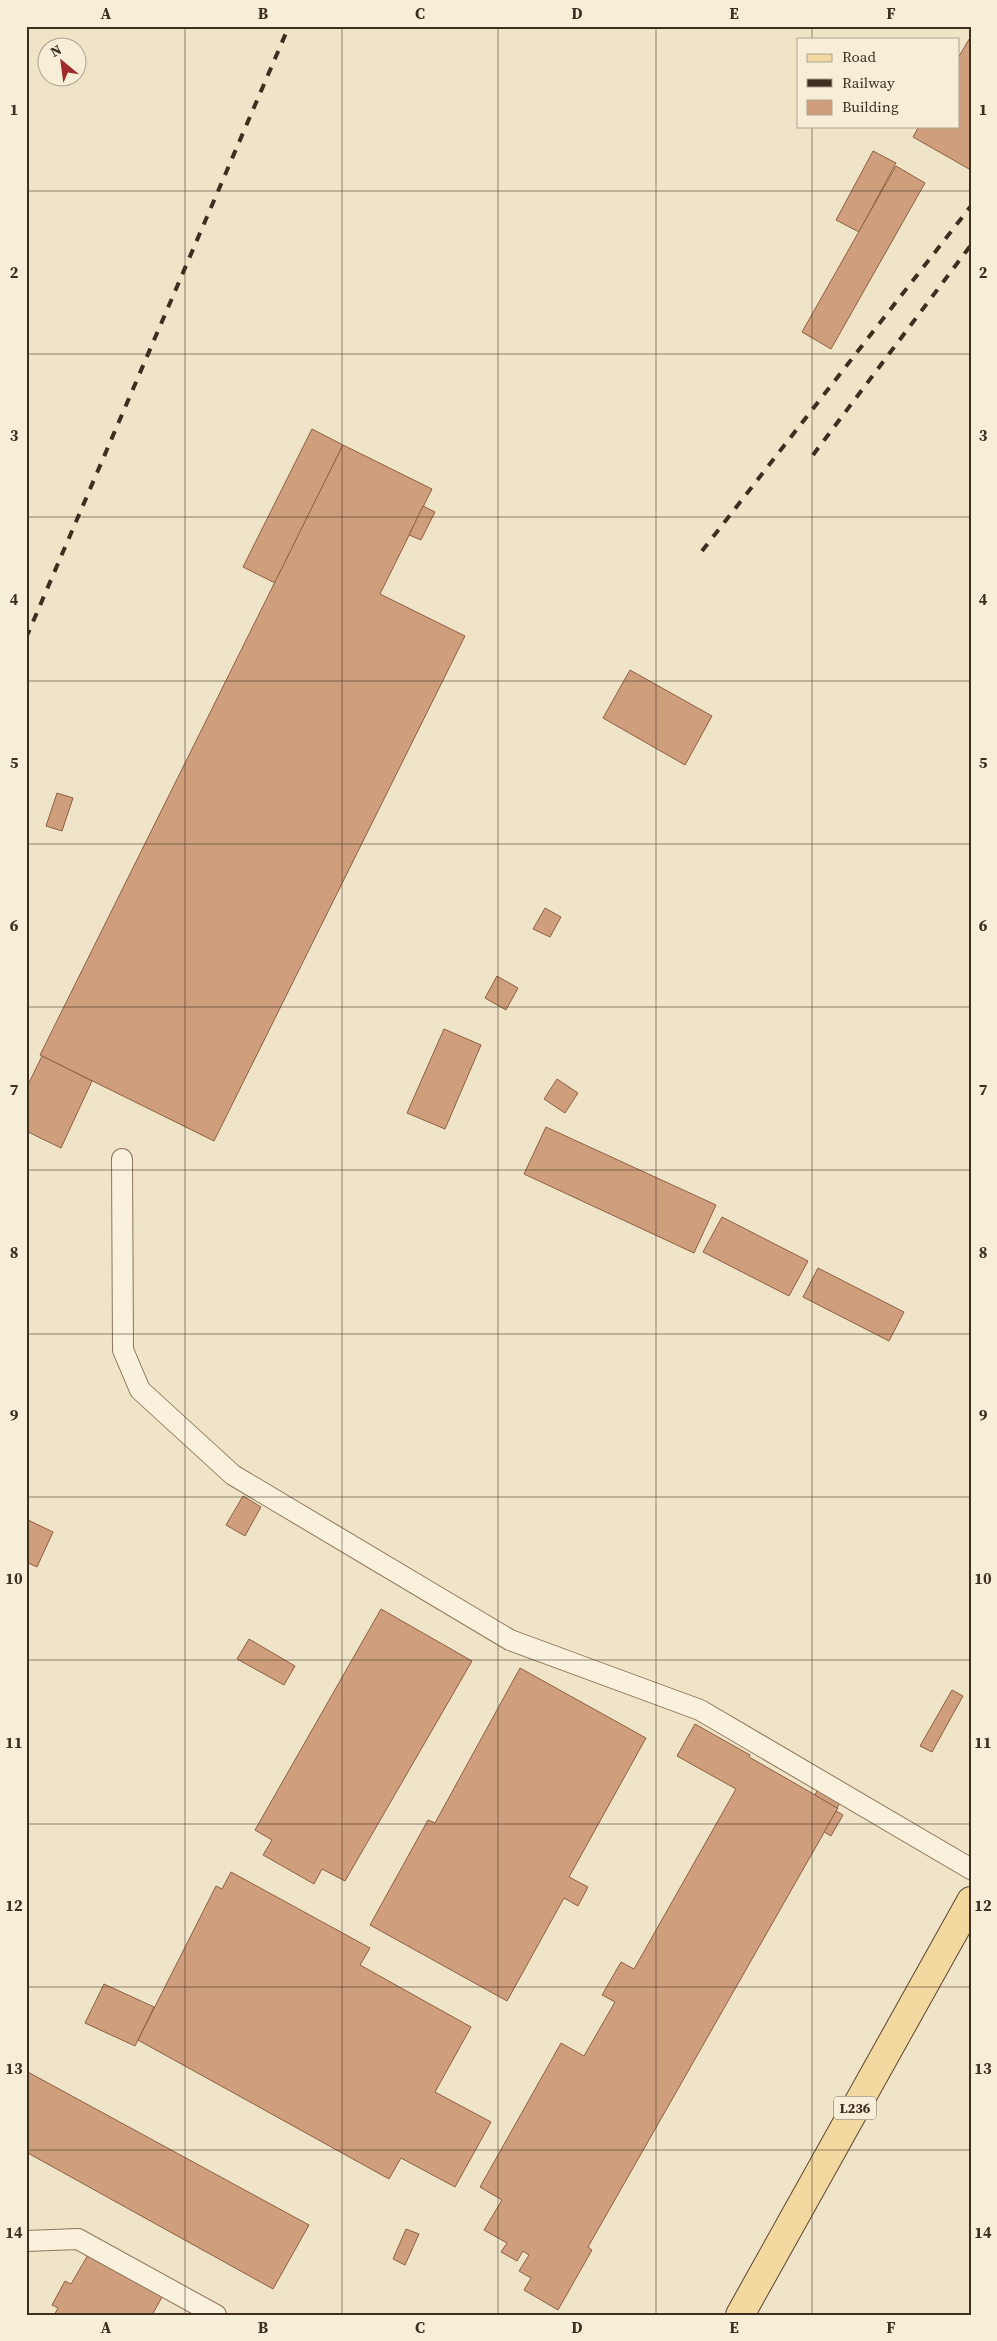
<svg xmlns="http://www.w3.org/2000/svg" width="997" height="2341" viewBox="0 0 997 2341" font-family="'Source Serif 4',serif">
  <rect width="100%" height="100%" fill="#f0e4c8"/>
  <g fill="#cf9f7d" stroke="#8d5f41">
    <path d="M971 36V167L969 169 913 137 919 126H958V58Z"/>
    <path d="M873 151 896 163 859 232 836 220Z"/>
    <path d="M896 166 925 183 831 349 802 332Z"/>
    <path d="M312 429 343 445 275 583 243 567Z"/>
    <path d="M343 445 432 489 380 594 465 636 214 1141 40 1055Z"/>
    <path d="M423 506 435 512 421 540 409 535Z"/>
    <path d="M630 670 712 716 685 765 603 718Z"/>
    <path d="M57 793 73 798 62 831 46 826Z"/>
    <path d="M545 908 561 917 550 937 533 929Z"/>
    <path d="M497 976 518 988 506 1010 485 998Z"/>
    <path d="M444 1029 481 1045 445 1129 407 1113Z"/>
    <path d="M42 1056 92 1081 61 1148 26 1131V1089Z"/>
    <path d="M557 1079 578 1093 565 1113 544 1099Z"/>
    <path d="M546 1127 716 1205 694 1253 524 1174Z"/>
    <path d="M722 1217 808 1261 789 1296 703 1252Z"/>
    <path d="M818 1268 904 1312 889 1341 803 1297Z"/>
    <path d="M243 1496 261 1507 245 1536 226 1525Z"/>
    <path d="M26 1519 53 1532 37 1567 26 1562Z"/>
    <path d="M381 1609 472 1661 345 1881 322 1869 314 1884 263 1855 272 1840 255 1830Z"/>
    <path d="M249 1639 295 1666 284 1685 237 1659Z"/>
    <path d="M520 1668 646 1738 569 1877 588 1887 578 1906 564 1898 507 2001 370 1925 428 1820 435 1823Z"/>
    <path d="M952 1690 963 1696 932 1752 920 1746Z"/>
    <path d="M695 1724 750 1755 749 1757 838 1808 588 2247 592 2250 558 2310 524 2290 531 2278 519 2271 529 2255 523 2251 517 2261 501 2252 507 2243 484 2230 502 2200 480 2187 561 2043 584 2056 615 2002 602 1995 621 1962 634 1969 736 1789 677 1756Z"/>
    <path d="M823 1779 845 1794 837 1808 815 1795Z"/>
    <path d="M836 1811 843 1815 831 1836 824 1832Z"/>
    <path d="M231 1872 370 1948 360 1965 471 2027 435 2092 491 2122 455 2187 401 2158 389 2179 138 2040 216 1886 222 1889Z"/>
    <path d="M104 1984 154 2007 135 2046 85 2023Z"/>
    <path d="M26 2071 309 2225 273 2289 26 2152Z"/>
    <path d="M406 2229 419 2234 405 2265 393 2259Z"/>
    <path d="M88 2255 166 2290 152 2315H54L58 2308 52 2305 65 2281 71 2284Z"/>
  </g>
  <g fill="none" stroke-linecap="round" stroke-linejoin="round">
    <g stroke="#8d765c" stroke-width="22">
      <g id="lane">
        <path d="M122 1159 123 1350 140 1390 233 1475 510 1640 700 1710 971 1869"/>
        <path d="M26 2241 78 2239 216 2315"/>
      </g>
    </g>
    <g stroke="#5b4430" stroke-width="30">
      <path id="primary" d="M740 2315 971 1901"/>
    </g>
    <use href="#lane" stroke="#faf1dc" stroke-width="20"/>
    <use href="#primary" stroke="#f3d9a0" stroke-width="28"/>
    <g stroke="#3d2e20" stroke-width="4" stroke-dasharray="9 9" stroke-linecap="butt">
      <path d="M813 455 971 245"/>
      <path d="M702 551 971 206"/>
      <path d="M26 638 289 26"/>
    </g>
  </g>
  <path fill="none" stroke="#3d2e20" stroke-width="1" stroke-opacity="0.55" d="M185 26V2315M342 26V2315M498 26V2315M656 26V2315M812 26V39M812 126V2315M26 191H971M26 354H971M26 517H971M26 681H971M26 844H971M26 1007H971M26 1170H971M26 1334H971M26 1497H971M26 1660H971M26 1824H971M26 1987H971M26 2150H971"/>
  <g text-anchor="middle" stroke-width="5" stroke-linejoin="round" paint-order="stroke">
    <rect fill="#f7eed8" stroke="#756857" stroke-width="1" x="834" y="2096.5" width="42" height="23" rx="4"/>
    <g font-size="14" font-weight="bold" fill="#3d2e20">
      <text x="855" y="2113">L236</text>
    </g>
  </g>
  <rect width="997" height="2341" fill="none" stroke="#f7eed8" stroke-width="55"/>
  <rect x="797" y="38" width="162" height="90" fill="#f7eed8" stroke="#ada18e"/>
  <rect x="807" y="54" width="25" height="8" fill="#f3d9a0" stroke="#ada18e"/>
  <text x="842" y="62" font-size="15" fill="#3d2e20">Road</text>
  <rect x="807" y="79" width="25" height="8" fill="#3d2e20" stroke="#ada18e"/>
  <text x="842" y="88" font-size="15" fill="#3d2e20">Railway</text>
  <rect x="807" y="100" width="25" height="15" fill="#cf9f7d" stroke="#ada18e"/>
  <text x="842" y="112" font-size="15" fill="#3d2e20">Building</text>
  <g transform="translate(62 62) rotate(331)"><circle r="24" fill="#f7eed8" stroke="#ada18e"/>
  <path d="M0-4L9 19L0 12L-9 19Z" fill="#9e2a2b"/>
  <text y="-8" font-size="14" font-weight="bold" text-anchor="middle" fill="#3d2e20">N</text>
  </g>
  <rect x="28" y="28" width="942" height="2286" fill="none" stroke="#3d2e20" stroke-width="2"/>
  <g font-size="16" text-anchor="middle" font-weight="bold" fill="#3d2e20">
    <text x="106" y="19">A</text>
    <text x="263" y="19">B</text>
    <text x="420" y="19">C</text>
    <text x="577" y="19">D</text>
    <text x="734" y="19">E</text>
    <text x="891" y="19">F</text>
    <text x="14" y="115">1</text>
    <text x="983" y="115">1</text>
    <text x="14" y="278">2</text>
    <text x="983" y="278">2</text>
    <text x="14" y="441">3</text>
    <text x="983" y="441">3</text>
    <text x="14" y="605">4</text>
    <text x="983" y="605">4</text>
    <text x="14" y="768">5</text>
    <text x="983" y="768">5</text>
    <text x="14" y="931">6</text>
    <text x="983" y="931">6</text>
    <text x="14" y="1095">7</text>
    <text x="983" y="1095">7</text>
    <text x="14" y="1258">8</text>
    <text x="983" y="1258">8</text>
    <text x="14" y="1421">9</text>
    <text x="983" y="1421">9</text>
    <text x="14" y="1584">10</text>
    <text x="983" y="1584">10</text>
    <text x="14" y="1748">11</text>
    <text x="983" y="1748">11</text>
    <text x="14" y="1911">12</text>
    <text x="983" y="1911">12</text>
    <text x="14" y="2074">13</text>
    <text x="983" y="2074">13</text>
    <text x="14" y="2238">14</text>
    <text x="983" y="2238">14</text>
    <text x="106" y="2333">A</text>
    <text x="263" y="2333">B</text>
    <text x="420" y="2333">C</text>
    <text x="577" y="2333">D</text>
    <text x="734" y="2333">E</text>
    <text x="891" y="2333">F</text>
  </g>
</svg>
